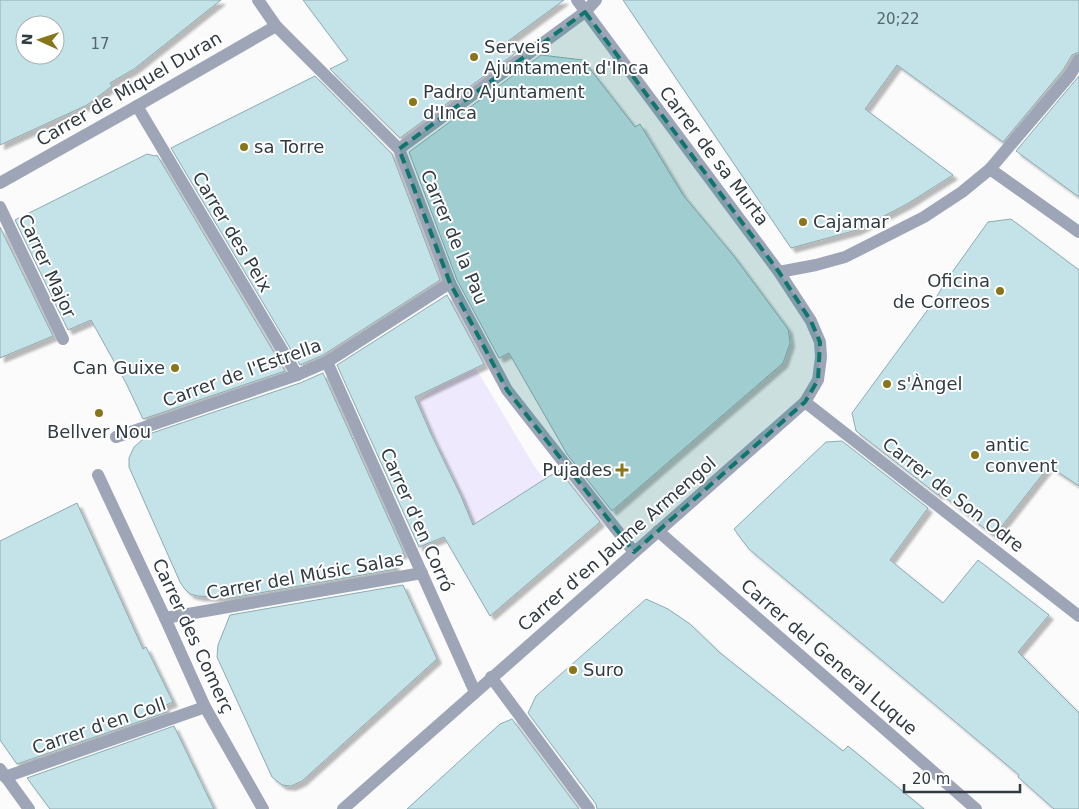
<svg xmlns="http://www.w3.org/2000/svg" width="1079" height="809" viewBox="0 0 1079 809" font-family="'DejaVu Sans',sans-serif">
  <defs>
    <filter id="shadow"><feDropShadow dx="4.5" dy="4.5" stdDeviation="1" flood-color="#0004"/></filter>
  </defs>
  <rect width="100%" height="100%" fill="#fbfbfb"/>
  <path fill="#eee9fd" d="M475 367 536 469 545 479 473 525 461 496 417 402 433 389 474 369Z"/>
  <g fill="#c3e3e9" stroke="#8cabb1" fill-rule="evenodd" filter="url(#shadow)">
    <path d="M0 0H221L134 69 110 83 112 86 87 105 0 145ZM25 25H55V55H25Z"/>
    <path d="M303 0H564L496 50 517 52 400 138 330 69 348 60Z"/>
    <path d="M623 0H1079V52L1072 55 1063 70 1003 142 897 65 865 109 953 175 907 204 857 230 791 248Z"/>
    <path d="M541 55 583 60 635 127 640 124 683 195 733 255 788 329 790 343 783 363 612 511 567 454 509 353 499 358 457 280 409 152Z"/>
    <path d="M315 76 392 154 440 280 323 355 300 365 171 148Z"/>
    <path d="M1079 76V197L1016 151Z"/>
    <path d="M147 154 155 156 157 155 285 371 143 419 126 383 91 320 68 330 15 220Z"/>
    <path d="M1011 219 1079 270V486L1049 466 994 536 940 493 938 495 856 431 852 413 932 304 948 278 988 222Z"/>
    <path d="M0 227 53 336 0 358Z"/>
    <path d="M447 295 484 364 415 397 431 434 461 496 473 525 559 470 600 522 490 616 444 537 419 547 337 365Z"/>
    <path d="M323 373 404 553 391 558 396 569 231 598 198 596 190 594 184 588 180 582 129 467V458L134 447 149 434 300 383Z"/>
    <path d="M842 441 928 508 890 560 943 603 978 560 1049 615 1018 652 1079 713V809H1054L1018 777 1019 775 749 549 742 540 734 529 826 442Z"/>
    <path d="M77 503 143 649 146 647 173 702 164 706 167 712 17 764 0 740V541Z"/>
    <path d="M403 585 437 659 302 781 291 786 282 785 272 777 217 657 218 645 230 615Z"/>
    <path d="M646 599 668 609 690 624 719 652 843 751 848 746 924 809H597L596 804 528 713 536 696Z"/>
    <path d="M512 719 579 809H407L500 724Z"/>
    <path d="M174 726 214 809H50L27 778Z"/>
  </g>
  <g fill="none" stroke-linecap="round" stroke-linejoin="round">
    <g stroke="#9da5b7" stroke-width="12">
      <path d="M258 0 276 26 399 149 450 283 507 390 634 552"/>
      <path d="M137 106 297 375"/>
      <path d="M399 149 585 12"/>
      <path d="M0 183 137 106 276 26"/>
      <path d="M0 207 63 339"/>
      <path d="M327 362 475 692"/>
      <path d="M116 437 297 375 327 362 450 283"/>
      <path d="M98 475 165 618 205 707 263 809"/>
      <path d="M165 618 422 573"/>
      <path d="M5 777 205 707"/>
    </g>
    <g stroke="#9da5b7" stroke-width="12">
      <path d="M585 12 596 0"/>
      <path d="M990 169 1079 232"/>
      <path d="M779 272 816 265 845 257 924 217 962 192 990 169 1070 75 1079 60"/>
      <path d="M805 402 1079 616"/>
      <path d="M658 531 976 809"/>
      <path d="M491 677 589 809"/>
      <path d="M0 769 29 809"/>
      <path d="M343 809 805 402 818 380 821 357 820 342 811 321 779 272 577 0"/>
    </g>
  </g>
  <path fill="#0f766e" fill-opacity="0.2" stroke="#0f766e" stroke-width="4" stroke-dasharray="10 6" stroke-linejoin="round" d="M585 12 779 272 811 321 820 342 818 380 805 402 634 552 507 390 450 283 399 149Z"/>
  <g fill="#887619" stroke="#fff" stroke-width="2">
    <circle cx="474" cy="57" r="5"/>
    <circle cx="413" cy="102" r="5"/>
    <circle cx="244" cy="147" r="5"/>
    <circle cx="803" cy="222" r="5"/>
    <circle cx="1000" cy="291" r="5"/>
    <circle cx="175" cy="368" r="5"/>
    <circle cx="887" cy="384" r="5"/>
    <circle cx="99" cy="413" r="5"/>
    <circle cx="975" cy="455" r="5"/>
    <path d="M619.5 462.5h5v5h5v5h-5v5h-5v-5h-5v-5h5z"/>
    <circle cx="573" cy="670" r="5"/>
  </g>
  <g text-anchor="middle" stroke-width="4" stroke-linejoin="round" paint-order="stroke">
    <g font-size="15" fill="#56656c">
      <text x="898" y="24">20;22</text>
      <text x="100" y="49">17</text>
    </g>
    <g font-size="18" fill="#313b42" stroke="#fff" text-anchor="start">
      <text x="484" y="53">Serveis<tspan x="484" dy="21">Ajuntament d'Inca</tspan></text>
      <text x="423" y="98">Padro Ajuntament<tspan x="423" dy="21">d'Inca</tspan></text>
      <text x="254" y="153">sa Torre</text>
      <text x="813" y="228">Cajamar</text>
      <text x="990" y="287" text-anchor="end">Oficina<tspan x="990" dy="21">de Correos</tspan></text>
      <text x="165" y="374" text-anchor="end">Can Guixe</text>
      <text x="897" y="390">s'Àngel</text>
      <text x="99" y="438" text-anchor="middle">Bellver Nou</text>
      <text x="985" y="451">antic<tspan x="985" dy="21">convent</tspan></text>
      <text x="612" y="476" text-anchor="end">Pujades</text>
      <text x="583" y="676">Suro</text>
    </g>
    <g font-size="18" fill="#313b42" stroke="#fff">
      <text transform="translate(129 89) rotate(-30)" y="6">Carrer de Miquel Duran</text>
      <text transform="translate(714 156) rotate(53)" y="6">Carrer de sa Murta</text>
      <text transform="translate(232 232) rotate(59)" y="6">Carrer des Peix</text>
      <text transform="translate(454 237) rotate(67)" y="6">Carrer de la Pau</text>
      <text transform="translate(47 266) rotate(65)" y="6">Carrer Major</text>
      <text transform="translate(242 373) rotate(-20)" y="6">Carrer de l'Estrella</text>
      <text transform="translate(953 495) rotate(38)" y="6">Carrer de Son Odre</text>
      <text transform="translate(417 520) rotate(66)" y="6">Carrer d'en Corró</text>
      <text transform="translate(617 544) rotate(-41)" y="6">Carrer d'en Jaume Armengol</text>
      <text transform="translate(305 576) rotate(-10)" y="6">Carrer del Músic Salas</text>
      <text transform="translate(193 636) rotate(65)" y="6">Carrer des Comerç</text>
      <text transform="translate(829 657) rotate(41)" y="6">Carrer del General Luque</text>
      <text transform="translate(99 726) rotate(-19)" y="6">Carrer d'en Coll</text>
    </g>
  </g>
  <g transform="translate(40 40) rotate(273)"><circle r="24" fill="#ffffff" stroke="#adb1b3"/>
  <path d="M0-4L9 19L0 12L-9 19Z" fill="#887619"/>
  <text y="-8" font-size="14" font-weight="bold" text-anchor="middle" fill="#313b42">N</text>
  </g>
  <path d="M904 784v8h116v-8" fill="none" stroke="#313b42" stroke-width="2.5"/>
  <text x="912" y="784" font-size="15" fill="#313b42" stroke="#ffffff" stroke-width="4" paint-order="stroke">20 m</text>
</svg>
